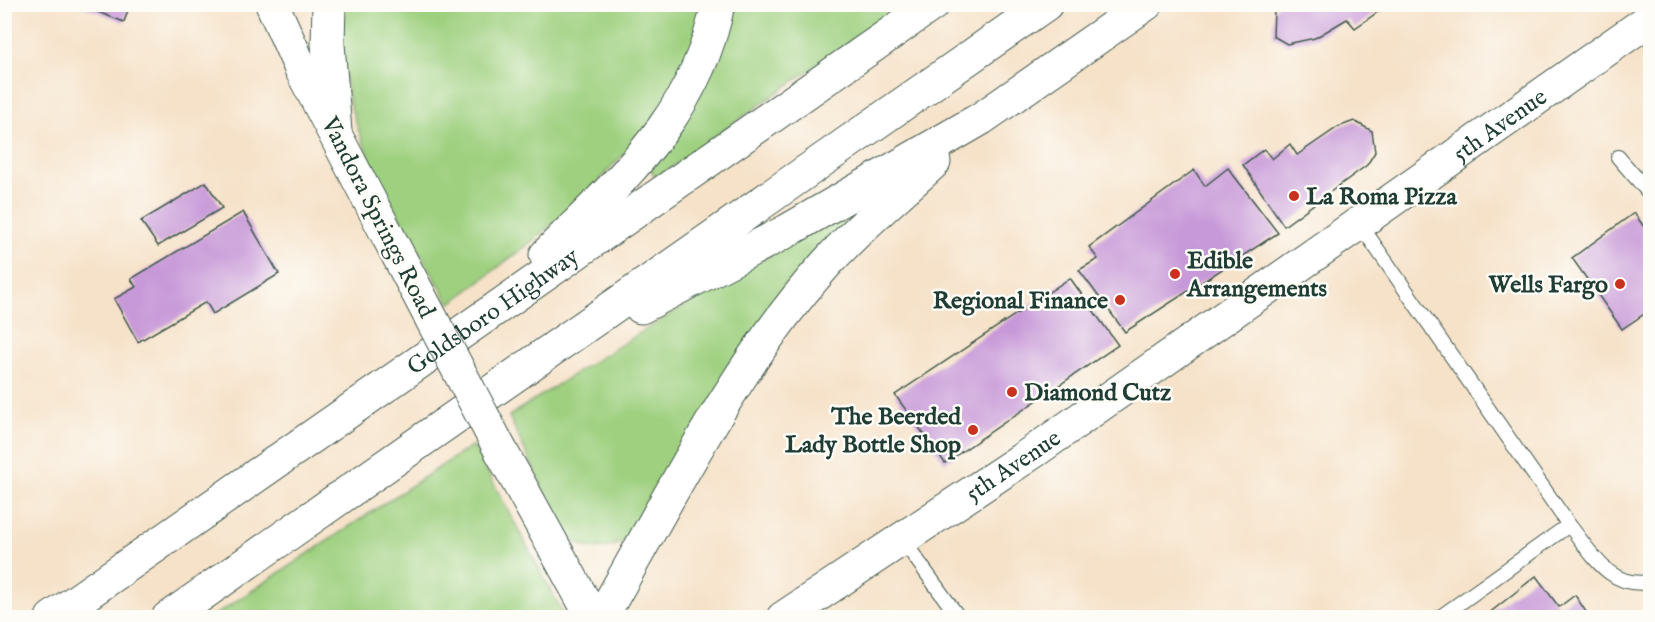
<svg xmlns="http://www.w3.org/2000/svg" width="1655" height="622" viewBox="0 0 1655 622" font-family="'IM FELL English',serif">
  <rect width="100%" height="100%" fill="#fdfcf7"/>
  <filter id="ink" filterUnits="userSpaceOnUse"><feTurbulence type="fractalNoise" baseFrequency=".0167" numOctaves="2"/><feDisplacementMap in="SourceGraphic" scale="12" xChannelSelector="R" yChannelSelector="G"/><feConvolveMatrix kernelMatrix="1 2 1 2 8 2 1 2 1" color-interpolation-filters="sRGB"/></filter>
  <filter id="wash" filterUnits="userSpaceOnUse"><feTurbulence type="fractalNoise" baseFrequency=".008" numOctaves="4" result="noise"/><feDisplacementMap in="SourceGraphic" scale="24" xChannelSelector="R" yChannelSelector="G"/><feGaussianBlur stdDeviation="1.35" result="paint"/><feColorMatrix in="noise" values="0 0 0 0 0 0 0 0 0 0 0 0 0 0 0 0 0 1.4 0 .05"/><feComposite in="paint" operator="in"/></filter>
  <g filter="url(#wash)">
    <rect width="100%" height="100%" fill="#f6e2c9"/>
    <g fill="#9ed07f" stroke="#5e865a" stroke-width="1.5">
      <path d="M340 5H706L689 61 646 130 580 201 535 239 450 304C412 238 367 171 348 96 341 67 343 34 340 5Z"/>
      <path d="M733 5H902L656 178 649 167 718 61Z"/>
      <path d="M867 200 638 532C612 551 588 557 563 532L509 416C626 340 745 267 867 200Z"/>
      <path d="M473 445 565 617H212Z"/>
    </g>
    <g id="blocks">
      <g fill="#c799d8">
        <path d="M77 4H130L124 22Z"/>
        <path d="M1280 4H1389L1355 28 1347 19 1315 38 1287 44 1273 36 1274 9Z"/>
        <path d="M1354 121 1372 131 1375 152 1367 165 1284 226 1243 165 1264 149 1272 159 1290 144 1297 155 1338 127Z"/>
        <path d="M1228 168 1278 233 1125 332 1079 270 1098 259 1089 247 1194 170 1205 186Z"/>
        <path d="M206 182 222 208 158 246 141 221Z"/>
        <path d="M243 212 279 274 213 314 206 302 138 342 114 299 136 287 131 279Z"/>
        <path d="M1634 213 1647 231 1650 228V310L1622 329 1572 258Z"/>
        <path d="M1070 278 1118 345 945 463 895 395Z"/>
        <path d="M1536 576 1559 607 1575 595 1590 618H1483Z"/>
      </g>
    </g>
  </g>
  <g filter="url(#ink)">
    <use href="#blocks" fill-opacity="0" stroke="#3f564a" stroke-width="1.5"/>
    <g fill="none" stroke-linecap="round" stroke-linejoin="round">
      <g stroke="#3f564a" stroke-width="16">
        <g id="service">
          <path d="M1618 157 1650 194"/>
          <path d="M1359 223 1569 525"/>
          <path d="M902 539 959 618"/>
          <path d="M1439 618 1569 525C1592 553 1609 589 1650 582"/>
        </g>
      </g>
      <g stroke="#3f564a" stroke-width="35">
        <g id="tertiary">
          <path d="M272 4 302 71 388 236"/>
          <path d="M501 451 593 618"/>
          <path id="s1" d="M783 618 1036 450 1650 19"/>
        </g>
      </g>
      <g stroke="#3f564a" stroke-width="35">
        <g id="primary">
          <path d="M329 4 328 44 335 132"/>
          <path d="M546 255C622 178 696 116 718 4"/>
          <path d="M641 307 787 231 982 118 1146 4"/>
          <path id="s2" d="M52 618 933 4"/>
          <path d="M168 618 1046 4"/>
          <path d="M601 618C670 498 732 369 825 265 858 228 897 196 934 162"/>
        </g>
      </g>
      <use href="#service" stroke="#fff" stroke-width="14"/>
      <use href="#tertiary" stroke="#fff" stroke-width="33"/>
      <use href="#primary" stroke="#fff" stroke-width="33"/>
      <g stroke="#3f564a" stroke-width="35" stroke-linecap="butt">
        <path id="tertiary-bridge" d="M388 236 501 451"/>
      </g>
      <use href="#tertiary-bridge" stroke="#fff" stroke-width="33"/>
    </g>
  </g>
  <g fill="#c8321e" stroke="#fdfcf7" stroke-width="2">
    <circle cx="1294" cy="196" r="6"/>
    <circle cx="1175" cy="274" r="6"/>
    <circle cx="1620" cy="284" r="6"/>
    <circle cx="1120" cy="300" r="6"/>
    <circle cx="1012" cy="392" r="6"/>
    <circle cx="973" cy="430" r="6"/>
  </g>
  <g text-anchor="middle" stroke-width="5" stroke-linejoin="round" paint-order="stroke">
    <g font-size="24" fill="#1f3d34" stroke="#fdfcf7">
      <text dy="8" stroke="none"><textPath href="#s1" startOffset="870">5th Avenue</textPath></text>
      <text transform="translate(379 217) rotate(63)" y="8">Vandora Springs Road</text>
      <text dy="8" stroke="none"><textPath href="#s2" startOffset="537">Goldsboro Highway</textPath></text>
      <text dy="8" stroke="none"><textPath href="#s1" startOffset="276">5th Avenue</textPath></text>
    </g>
    <g font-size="24" font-weight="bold" fill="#1f3d34" stroke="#fdfcf7" text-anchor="start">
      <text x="1306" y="204">La Roma Pizza</text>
      <text x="1187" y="268">Edible<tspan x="1187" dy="28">Arrangements</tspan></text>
      <text x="1608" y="292" text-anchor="end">Wells Fargo</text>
      <text x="1108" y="308" text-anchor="end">Regional Finance</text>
      <text x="1024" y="400">Diamond Cutz</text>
      <text x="961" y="424" text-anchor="end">The Beerded<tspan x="961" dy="28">Lady Bottle Shop</tspan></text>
    </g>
  </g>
  <rect width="1655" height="622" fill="none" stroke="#fdfcf7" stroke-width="24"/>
</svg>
